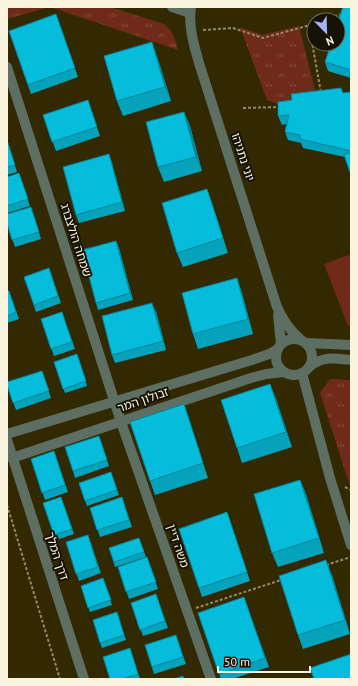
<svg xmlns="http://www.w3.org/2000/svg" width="358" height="686" viewBox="0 0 358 686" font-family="'PT Sans','Noto Sans Hebrew',sans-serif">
  <defs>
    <pattern id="park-tufts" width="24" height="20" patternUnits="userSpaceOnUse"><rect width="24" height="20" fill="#702a19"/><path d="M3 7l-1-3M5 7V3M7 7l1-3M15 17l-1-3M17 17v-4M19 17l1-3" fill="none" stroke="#854a3a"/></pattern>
  </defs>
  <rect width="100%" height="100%" fill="#332900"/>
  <path fill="#702a19" d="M351 254V324L348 326 324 264Z"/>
  <g fill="url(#park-tufts)">
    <path d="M7 7H110L164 24C173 31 175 39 178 50L50 7 7 19Z"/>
    <path d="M299 26 318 102 279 104 267 100 240 27 262 35Z"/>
    <path d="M330 379 351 380V489L320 393Z"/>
  </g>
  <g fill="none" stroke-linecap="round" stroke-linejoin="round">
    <g stroke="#918969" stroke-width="2" stroke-dasharray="3 2" stroke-linecap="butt">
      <path d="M325 20 342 14"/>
      <path d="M309 25 321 93"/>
      <path d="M203 30 233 28 263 38 314 24"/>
      <path d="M243 108 280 107"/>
      <path d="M345 487 351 490"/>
      <path d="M7 505 60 679"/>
      <path d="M326 565 351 557"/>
      <path d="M196 608 281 580"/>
    </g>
    <g stroke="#5d6e62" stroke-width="10">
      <path d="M172 7 190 13"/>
      <path d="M191 7C188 26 194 45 199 63L277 307C285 323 288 328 301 340"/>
      <path d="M7 67 121 422 211 679"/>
      <path d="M278 315 281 344"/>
    </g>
    <g stroke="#5d6e62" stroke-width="10">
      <circle cx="294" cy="357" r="18"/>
      <path d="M306 343 351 345"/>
      <path d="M310 366C324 356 334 358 351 360"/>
      <path d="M302 373 330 478 351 545"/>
      <path d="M7 434 252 360 269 354 278 349"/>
      <path d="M7 440 84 679"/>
      <path d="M12 458 251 378 266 374 284 372"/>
    </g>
  </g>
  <g fill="#05a2bc">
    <path d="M351 7V78L328 71 325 62Z"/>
    <path d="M56 14 78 77 31 94 9 31Z"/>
    <path d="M157 56 171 101 123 116 117 101Z"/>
    <path d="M351 92V175L345 157 303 148 301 143 288 140 285 132 286 124 282 125 278 116 292 100 343 93Z"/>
    <path d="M88 100 100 136 56 151 43 115Z"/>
    <path d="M184 112 190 126 202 171 164 182 158 167Z"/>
    <path d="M7 140 17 172 7 175Z"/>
    <path d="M109 154 112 163 125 211 79 223 76 215Z"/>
    <path d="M19 173 30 206 7 213V177Z"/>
    <path d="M207 189 212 203 228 253 183 267 177 253Z"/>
    <path d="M33 213 41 239 15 247 7 223Z"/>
    <path d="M116 241 119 248 133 300 98 310 96 303Z"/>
    <path d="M49 268 61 303 36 312 24 277Z"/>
    <path d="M237 278 242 293 253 334 198 349 193 334Z"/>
    <path d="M7 291H9L19 319 7 323Z"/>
    <path d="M156 311 166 350 115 363 112 355Z"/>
    <path d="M62 312 75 349 54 356 41 319Z"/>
    <path d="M77 354 87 386 65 393 54 362Z"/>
    <path d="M42 371 51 398 16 410 7 385Z"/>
    <path d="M270 384 292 447 242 463 237 448Z"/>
    <path d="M184 404 208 478 155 495 150 481Z"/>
    <path d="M99 436 109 466 75 478 73 471Z"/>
    <path d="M54 451 68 492 45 500 31 459Z"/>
    <path d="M111 472 119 495 87 506 79 483Z"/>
    <path d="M300 480 306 494 324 553 278 567 272 553Z"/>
    <path d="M61 497 74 534 56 540 43 503Z"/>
    <path d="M122 497 132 527 100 537 90 508Z"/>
    <path d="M227 512 250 581 202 597 199 588Z"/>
    <path d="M88 535 101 573 79 581 66 542Z"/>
    <path d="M139 538 146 557 115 567 109 548Z"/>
    <path d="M147 557 158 589 129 599 118 567Z"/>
    <path d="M332 575 350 634 303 649 298 635Z"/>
    <path d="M103 578 112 605 90 612 81 586Z"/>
    <path d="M156 594 168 628 143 636 131 603Z"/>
    <path d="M244 597 269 667 232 679H221L198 613Z"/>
    <path d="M117 612 126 640 102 648 93 620Z"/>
    <path d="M176 635 186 664 154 674 145 645Z"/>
    <path d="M130 648 140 679H110Z"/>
  </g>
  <g fill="#048499">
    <path d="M152 42 157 56 171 101 165 87Z"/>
    <path d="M184 112 190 126 202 171 196 157Z"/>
    <path d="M109 154 112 163 125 211 122 202Z"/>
    <path d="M207 189 212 203 228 253 223 238Z"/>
    <path d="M116 241 119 248 133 300 130 293Z"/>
    <path d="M237 278 242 293 253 334 248 319Z"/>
    <path d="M152 303 156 311 166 350 163 341Z"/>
    <path d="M270 384 276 398 292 447 286 432Z"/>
    <path d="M184 404 189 419 208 478 203 463Z"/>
    <path d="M300 480 306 494 324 553 319 538Z"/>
    <path d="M326 560 332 575 350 634 345 620Z"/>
  </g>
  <g fill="#06bcdb" stroke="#048499">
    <path d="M343 7H351V70L325 62 331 44H338V21Z"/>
    <path d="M56 14 75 68 28 85 9 31Z"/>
    <path d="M152 42 165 87 117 101 104 56Z"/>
    <path d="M341 88 343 93 351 92V151L300 139V135L285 132 289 115 278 116V102L292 100 291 94Z"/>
    <path d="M88 100 97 127 52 142 43 115Z"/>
    <path d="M184 112 196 157 158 167 146 122Z"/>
    <path d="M7 140 15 165 7 167Z"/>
    <path d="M351 152V175L344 155Z"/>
    <path d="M109 154 122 202 76 215 63 167Z"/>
    <path d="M19 173 28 199 7 206V177Z"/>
    <path d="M207 189 223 238 177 253 162 203Z"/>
    <path d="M31 207 39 232 12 240 7 223V214Z"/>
    <path d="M116 241 130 293 96 303 82 250Z"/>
    <path d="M49 268 58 296 34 305 24 277Z"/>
    <path d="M237 278 248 319 193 334 182 293Z"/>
    <path d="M7 291H9L16 312 7 316Z"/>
    <path d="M152 303 163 341 112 355 102 316Z"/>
    <path d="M62 312 72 342 51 349 41 319Z"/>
    <path d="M77 354 86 381 63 389 54 362Z"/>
    <path d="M42 371 49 391 13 403 7 385V382Z"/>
    <path d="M270 384 286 432 237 448 221 400Z"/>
    <path d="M184 404 203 463 150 481 130 422Z"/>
    <path d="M99 436 107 460 73 471 65 447Z"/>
    <path d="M54 451 65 485 42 493 31 459Z"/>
    <path d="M111 472 117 490 85 501 79 483Z"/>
    <path d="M300 480 319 538 272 553 254 494Z"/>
    <path d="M61 497 72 529 54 535 43 503Z"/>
    <path d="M122 497 129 520 97 530 90 508Z"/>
    <path d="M227 512 247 572 199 588 179 529Z"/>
    <path d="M88 535 98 567 76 574 66 542Z"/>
    <path d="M139 538 144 552 114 562 109 548Z"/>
    <path d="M147 557 156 582 126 592 118 567Z"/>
    <path d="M326 560 345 620 298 635 279 576Z"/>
    <path d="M103 578 111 600 88 608 81 586Z"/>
    <path d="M156 594 165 621 140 630 131 603Z"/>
    <path d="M244 597 265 658 219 674 198 613Z"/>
    <path d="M117 612 124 635 100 643 93 620Z"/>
    <path d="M176 635 183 657 152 667 145 645Z"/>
    <path d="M130 648 138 674 122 679H110L103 657Z"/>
    <path d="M351 654V679H314L310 668Z"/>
    <path d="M183 676 184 679H174Z"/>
  </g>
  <g text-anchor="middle" stroke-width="4" stroke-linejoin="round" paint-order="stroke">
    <g font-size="12" fill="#faf4de" stroke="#161203">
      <text transform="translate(243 157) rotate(72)" y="4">יוני נתניהו</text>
      <text transform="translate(76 240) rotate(72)" y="4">שמחה הולצברג</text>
      <text transform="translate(143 400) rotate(-19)" y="4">זבולון המר</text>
      <text transform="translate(178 546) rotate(71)" y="4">משה דיין</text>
      <text transform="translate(57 556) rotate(72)" y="4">דרך המלך</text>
    </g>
  </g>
  <rect width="358" height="686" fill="none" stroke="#faf4de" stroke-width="16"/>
  <g transform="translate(326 32) rotate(157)"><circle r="19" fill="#161203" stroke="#716c5b"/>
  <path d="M0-3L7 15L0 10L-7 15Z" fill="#a3b2fd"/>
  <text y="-6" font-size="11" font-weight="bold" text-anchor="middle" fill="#faf4de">N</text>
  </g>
  <path d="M218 666v6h92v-6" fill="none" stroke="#faf4de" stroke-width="2"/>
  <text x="224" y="666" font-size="12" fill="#faf4de" stroke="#161203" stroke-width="3" paint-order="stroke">50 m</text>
</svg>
